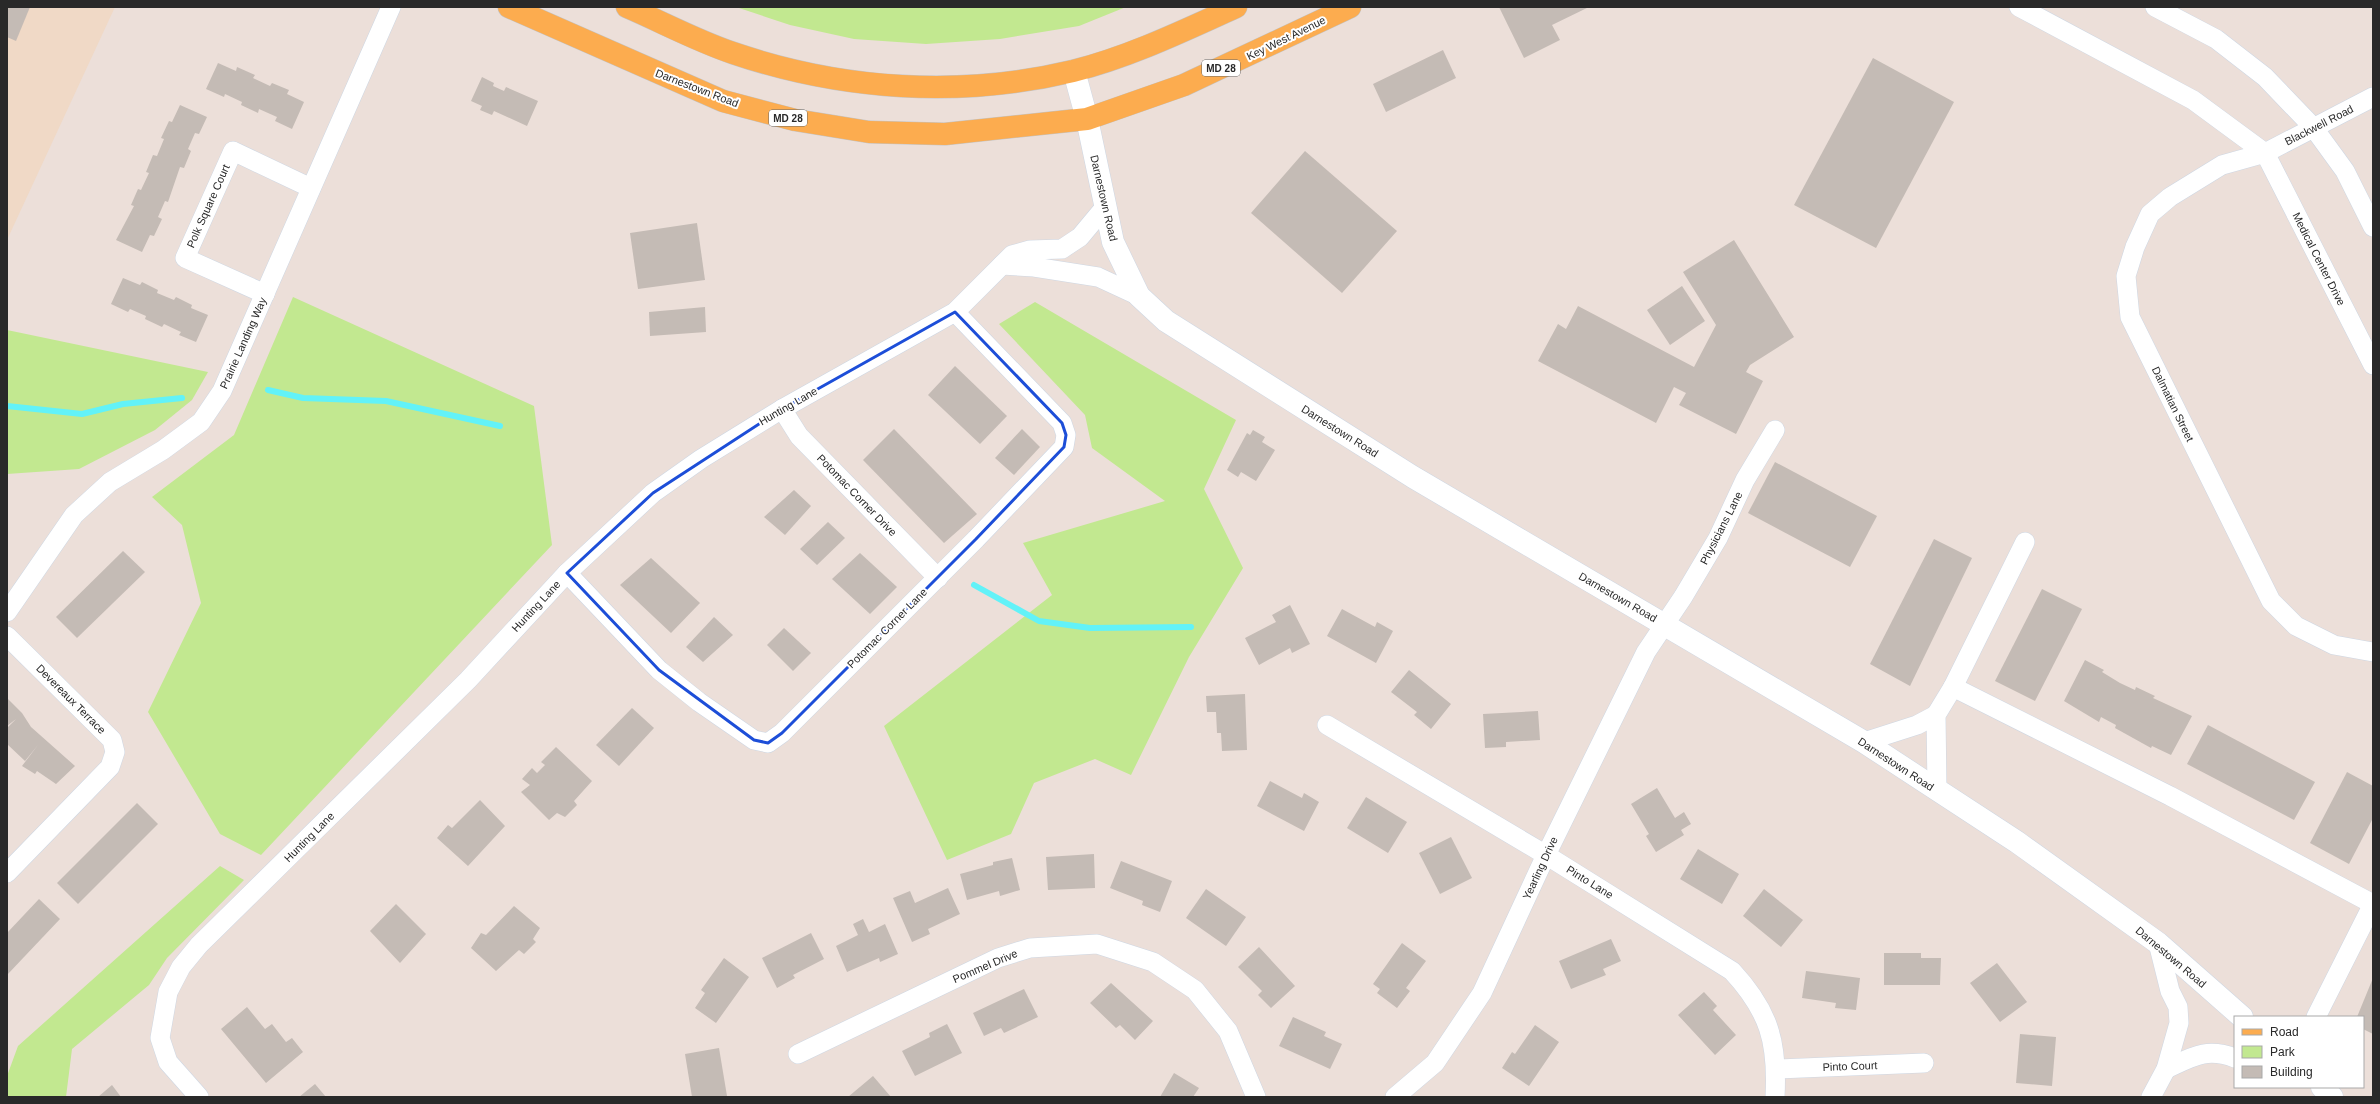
<svg xmlns="http://www.w3.org/2000/svg" width="2380" height="1104" viewBox="0 0 2380 1104" font-family="Helvetica,sans-serif">
  <rect width="100%" height="100%" fill="#ecdfd9"/>
  <path fill="#f0d9c6" d="M7 7H115L7 240Z"/>
  <g fill="#c2e890">
    <path d="M736 7H1126L1079 26 1000 39 926 44 854 39 790 25Z"/>
    <path d="M293 297 534 406 552 545 261 855 220 834 148 712 201 603 182 525 152 497 234 435Z"/>
    <path d="M1035 302 1236 420 1204 489 1243 568 1189 657 1131 775 1095 759 1034 783 1011 834 947 860 884 726 1052 595 1023 543 1165 501 1092 448 1085 415 999 324Z"/>
    <path d="M7 330 208 372 192 400 155 430 79 469 7 474Z"/>
    <path d="M220 866 244 880 167 958 149 985 72 1049 66 1097H7V1076L18 1046Z"/>
  </g>
  <g fill="none" stroke-linecap="round" stroke-linejoin="round">
    <g stroke="#62f2f8" stroke-width="6">
      <path d="M268 390 303 398 386 401 500 426"/>
      <path d="M7 406 82 414 123 404 182 398"/>
      <path d="M974 585 1039 621 1090 628 1191 627"/>
    </g>
  </g>
  <g fill="#c4bbb5">
    <path d="M7 7H30L16 41 7 37Z"/>
    <path d="M1499 7H1589L1552 25 1560 40 1524 58Z"/>
    <path d="M1443 50 1456 78 1386 112 1373 84Z"/>
    <path d="M1873 58 1954 102 1876 248 1794 205Z"/>
    <path d="M218 63 236 71 237 67 255 75 253 78 270 86 272 83 289 90 287 94 304 102 292 129 275 121 277 117 259 109 258 113 241 105 242 102 225 94 224 97 206 89Z"/>
    <path d="M482 77 494 83 493 86 504 91 506 87 538 101 527 126 494 111 492 115 480 110 482 106 471 101Z"/>
    <path d="M180 105 207 117 199 134 195 133 188 149 191 151 184 168 180 167 168 202 165 201 158 217 162 219 154 236 150 235 142 252 116 240 134 206 131 205 138 189 141 190 149 173 146 172 153 155 157 156 164 139 161 138 169 121 172 122Z"/>
    <path d="M1305 151 1397 231 1342 293 1251 213Z"/>
    <path d="M697 223 705 280 638 289 630 233Z"/>
    <path d="M1734 240 1794 337 1750 365 1746 372 1763 381 1736 434 1679 405 1686 393 1674 387 1656 423 1538 361 1558 324 1566 329 1578 306 1694 367 1716 325 1683 272Z"/>
    <path d="M123 278 140 285 142 282 158 290 157 293 174 300 176 297 192 305 191 308 208 315 196 342 179 335 181 332 164 324 162 327 145 319 146 316 130 309 128 312 111 304Z"/>
    <path d="M1682 286 1705 321 1670 345 1647 310Z"/>
    <path d="M705 307 706 332 650 336 649 312Z"/>
    <path d="M955 366 1007 416 980 444 928 395Z"/>
    <path d="M894 429 977 514 944 543 863 460Z"/>
    <path d="M1022 429 1040 447 1014 475 995 458Z"/>
    <path d="M1253 430 1265 437 1262 442 1275 450 1256 481 1241 472 1238 477 1227 470 1247 433 1250 435Z"/>
    <path d="M1775 462 1877 516 1850 567 1748 513Z"/>
    <path d="M794 490 811 506 785 535 764 517Z"/>
    <path d="M828 522 845 538 817 565 800 549Z"/>
    <path d="M1934 539 1972 558 1910 686 1870 664Z"/>
    <path d="M123 551 145 572 77 638 56 617Z"/>
    <path d="M860 553 897 587 870 614 832 579Z"/>
    <path d="M651 558 700 603 671 633 620 585Z"/>
    <path d="M2042 589 2082 609 2035 701 1995 681Z"/>
    <path d="M1290 605 1310 644 1292 653 1290 648 1259 665 1245 638 1276 622 1272 615Z"/>
    <path d="M1342 609 1375 627 1377 622 1393 631 1376 663 1327 636Z"/>
    <path d="M714 617 733 635 703 662 686 647Z"/>
    <path d="M784 628 811 653 793 671 767 645Z"/>
    <path d="M2085 660 2104 670 2102 672 2120 683 2135 690 2136 687 2155 696 2153 698 2192 716 2171 755 2152 746 2151 748 2115 728 2116 725 2101 717 2099 722 2064 701Z"/>
    <path d="M1409 670 1451 704 1431 729 1414 715 1417 712 1391 692Z"/>
    <path d="M1245 694 1247 750 1222 751 1221 733H1217L1216 712H1207L1206 696Z"/>
    <path d="M7 698 22 713 31 727 75 766 56 784 37 771 35 774 22 766 38 745 25 761 7 744V728L16 719 7 726Z"/>
    <path d="M632 708 654 728 619 766 596 745Z"/>
    <path d="M1538 711 1540 740 1506 742V747L1485 748 1483 714Z"/>
    <path d="M2208 725 2315 782 2294 820 2187 764Z"/>
    <path d="M556 747 592 781 574 801 577 805 565 817 557 813 549 820 521 792 530 785 522 779 532 768 537 773 545 765 541 762Z"/>
    <path d="M2347 772 2373 786V818L2349 864 2310 843Z"/>
    <path d="M1270 781 1302 798 1304 793 1319 802 1304 831 1257 806Z"/>
    <path d="M1657 788 1675 818 1684 812 1691 824 1681 830 1684 835 1656 852 1646 836 1649 834 1631 804Z"/>
    <path d="M1366 797 1407 822 1388 853 1347 828Z"/>
    <path d="M480 800 505 826 468 866 437 838 448 825 452 828Z"/>
    <path d="M137 803 158 824 78 904 57 883Z"/>
    <path d="M1451 837 1472 878 1440 894 1419 853Z"/>
    <path d="M1698 849 1739 874 1722 904 1680 879Z"/>
    <path d="M1094 854 1095 888 1048 890 1046 857Z"/>
    <path d="M1012 858 1020 890 1000 896 999 891 967 900 960 874 993 865V862Z"/>
    <path d="M1121 861 1172 881 1160 912 1142 905 1143 901 1110 888Z"/>
    <path d="M948 888 960 914 928 929 930 934 912 942 893 898 910 891 915 903Z"/>
    <path d="M1206 889 1246 917 1226 946 1186 918Z"/>
    <path d="M1764 889 1803 920 1781 947 1743 916Z"/>
    <path d="M39 899 60 919 7 975V933Z"/>
    <path d="M396 904 426 934 400 963 370 931Z"/>
    <path d="M514 906 540 928 533 939 536 942 524 954 519 950 496 971 471 948 481 933 486 935Z"/>
    <path d="M863 919 869 932 885 924 898 954 880 962 879 958 847 972 836 946 858 935 853 924Z"/>
    <path d="M811 933 824 959 793 975 795 978 777 988 762 958Z"/>
    <path d="M1611 939 1621 961 1603 969 1606 975 1571 989 1559 961Z"/>
    <path d="M1402 943 1426 961 1406 988 1410 991 1397 1008 1377 993 1380 989 1373 984Z"/>
    <path d="M1259 947 1295 986 1271 1008 1258 995 1262 991 1238 967Z"/>
    <path d="M1884 953H1921V958H1941L1940 985H1884Z"/>
    <path d="M724 958 749 977 716 1023 695 1008 705 993 701 990Z"/>
    <path d="M1997 963 2027 1002 2000 1022 1970 983Z"/>
    <path d="M1806 971 1860 978 1856 1010 1835 1008 1836 1003 1802 998Z"/>
    <path d="M2373 978V1034L2363 1029V1017H2357Z"/>
    <path d="M1111 983 1153 1021 1135 1040 1120 1025 1116 1028 1090 1003Z"/>
    <path d="M1024 989 1038 1017 1004 1033 1001 1028 984 1036 973 1013Z"/>
    <path d="M1704 992 1717 1006 1713 1010 1736 1035 1715 1055 1678 1015Z"/>
    <path d="M247 1007 265 1029 272 1024 286 1042 292 1038 303 1052 266 1083 221 1029Z"/>
    <path d="M1293 1017 1326 1032 1324 1036 1342 1044 1330 1069 1279 1046Z"/>
    <path d="M947 1024 962 1053 915 1076 902 1051 930 1037 929 1033Z"/>
    <path d="M1535 1025 1559 1042 1529 1086 1502 1068 1512 1052 1515 1054Z"/>
    <path d="M2020 1034 2056 1037 2052 1086 2016 1083Z"/>
    <path d="M719 1048 727 1096 692 1097 685 1054Z"/>
    <path d="M1174 1073 1199 1088 1193 1097H1160Z"/>
    <path d="M873 1076 891 1097H848Z"/>
    <path d="M315 1084 326 1097H299Z"/>
    <path d="M112 1085 121 1097H98Z"/>
  </g>
  <g fill="none" stroke-linecap="round" stroke-linejoin="round">
    <g stroke="#ced7e3" stroke-width="20">
      <g id="street">
        <path d="M2019 7 2193 100 2265 153 2373 365"/>
        <path d="M2155 7 2216 39 2265 77 2313 127 2345 171 2373 227"/>
        <path d="M2373 97 2265 153 2222 165 2170 197 2150 214 2135 247 2126 276 2130 317 2271 601 2296 626 2334 645 2373 652"/>
        <path d="M1002 265 1034 267 1098 277 1139 296"/>
        <path d="M265 294 185 258 233 151 311 188"/>
        <path d="M782 409 799 436 938 578"/>
        <path d="M2025 542 1953 687 2170 796 2373 904"/>
        <path d="M567 573 659 670 699 702 754 740 768 743 782 733 976 539 1064 447 1066 435 1062 423 955 312"/>
        <path d="M7 612 74 515 110 482 163 450 201 422 222 391 391 7"/>
        <path d="M7 636 112 740 115 752 110 767 7 873"/>
        <path d="M1327 725 1546 855 1732 971C1769 1011 1778 1042 1775 1097"/>
        <path d="M1864 742 1917 725 1936 715"/>
        <path d="M1937 790 1936 715 1953 687"/>
        <path d="M2316 1017 2373 904"/>
        <path d="M798 1054 998 958 1030 948 1097 944 1153 962 1195 990 1228 1031 1256 1097"/>
        <path d="M1776 1069 1924 1063"/>
        <path d="M2166 1069C2192 1057 2206 1047 2235 1058"/>
        <path d="M199 1097 168 1062 160 1038 168 992 181 967 199 945 468 680 567 573 653 493 701 459 782 409 955 312 1012 255 1030 250 1062 249 1080 237 1105 207"/>
        <path d="M1395 1097 1435 1063 1482 993 1546 855 1646 652 1683 597 1718 538 1745 480 1775 430"/>
        <path d="M2151 1097 2166 1069 2179 1023 2178 1007 2170 991 2158 943"/>
      </g>
    </g>
    <g stroke="#ced7e3" stroke-width="23">
      <g id="secondary">
        <path d="M1074 71 1087 119 1113 242 1139 296 1166 321 1413 477 1864 742 2017 842 2158 943 2242 1017"/>
        <path d="M2322 1087 2332 1097"/>
      </g>
    </g>
    <g stroke="#c3c3c3" stroke-width="23">
      <g id="primary">
        <path d="M509 7 723 101 795 120 869 132 945 134 1087 119 1184 85 1350 7"/>
        <path d="M627 7C662 22 697 41 733 53 842 90 960 98 1073 71 1129 57 1183 31 1236 7"/>
      </g>
    </g>
    <use href="#street" stroke="#fff" stroke-width="19"/>
    <use href="#secondary" stroke="#fff" stroke-width="22"/>
    <use href="#primary" stroke="#fcac4f" stroke-width="22"/>
  </g>
  <path fill="none" stroke="#1d4ed8" stroke-width="3" stroke-linejoin="round" d="M955 312 1062 423 1066 435 1064 447 976 539 782 733 768 743 754 740 659 670 567 573 653 493 782 409Z"/>
  <g text-anchor="middle" stroke-width="4" stroke-linejoin="round" paint-order="stroke">
    <g fill="#fff" stroke="#696969" stroke-width="1">
      <rect x="1202" y="60" width="38" height="16" rx="3"/>
      <rect x="769" y="110" width="38" height="16" rx="3"/>
    </g>
    <g font-size="10" font-weight="bold" fill="#292929">
      <text x="1221" y="72">MD 28</text>
      <text x="788" y="122">MD 28</text>
    </g>
    <g font-size="11" fill="#292929" stroke="#fff">
      <text transform="translate(1286 38) rotate(-26)" y="4">Key West Avenue</text>
      <text transform="translate(697 88) rotate(21)" y="4">Darnestown Road</text>
      <text transform="translate(2319 125) rotate(-27)" y="4">Blackwell Road</text>
      <text transform="translate(1104 198) rotate(77)" y="4">Darnestown Road</text>
      <text transform="translate(208 206) rotate(-66)" y="4">Polk Square Court</text>
      <text transform="translate(2319 259) rotate(63)" y="4">Medical Center Drive</text>
      <text transform="translate(243 343) rotate(-66)" y="4">Prairie Landing Way</text>
      <text transform="translate(2173 404) rotate(64)" y="4">Dalmatian Street</text>
      <text transform="translate(788 406) rotate(-30)" y="4">Hunting Lane</text>
      <text transform="translate(1340 431) rotate(32)" y="4">Darnestown Road</text>
      <text transform="translate(857 495) rotate(46)" y="4">Potomac Corner Drive</text>
      <text transform="translate(1721 528) rotate(-63)" y="4">Physicians Lane</text>
      <text transform="translate(1618 597) rotate(30)" y="4">Darnestown Road</text>
      <text transform="translate(536 606) rotate(-47)" y="4">Hunting Lane</text>
      <text transform="translate(887 628) rotate(-45)" y="4">Potomac Corner Lane</text>
      <text transform="translate(71 699) rotate(45)" y="4">Devereaux Terrace</text>
      <text transform="translate(1896 764) rotate(33)" y="4">Darnestown Road</text>
      <text transform="translate(309 837) rotate(-45)" y="4">Hunting Lane</text>
      <text transform="translate(1540 868) rotate(-65)" y="4">Yearling Drive</text>
      <text transform="translate(1590 882) rotate(32)" y="4">Pinto Lane</text>
      <text transform="translate(2171 957) rotate(40)" y="4">Darnestown Road</text>
      <text transform="translate(985 966) rotate(-23)" y="4">Pommel Drive</text>
      <text transform="translate(1850 1066) rotate(-2)" y="4">Pinto Court</text>
    </g>
  </g>
  <rect width="2380" height="1104" fill="none" stroke="#292929" stroke-width="16"/>
  <rect x="2234" y="1016" width="130" height="72" fill="#ffffff" stroke="#a9a9a9"/>
  <rect x="2242" y="1029" width="20" height="6" fill="#fcac4f" stroke="#a9a9a9"/>
  <text x="2270" y="1036" font-size="12" fill="#292929">Road</text>
  <rect x="2242" y="1046" width="20" height="12" fill="#c2e890" stroke="#a9a9a9"/>
  <text x="2270" y="1056" font-size="12" fill="#292929">Park</text>
  <rect x="2242" y="1066" width="20" height="12" fill="#c4bbb5" stroke="#a9a9a9"/>
  <text x="2270" y="1076" font-size="12" fill="#292929">Building</text>
</svg>
